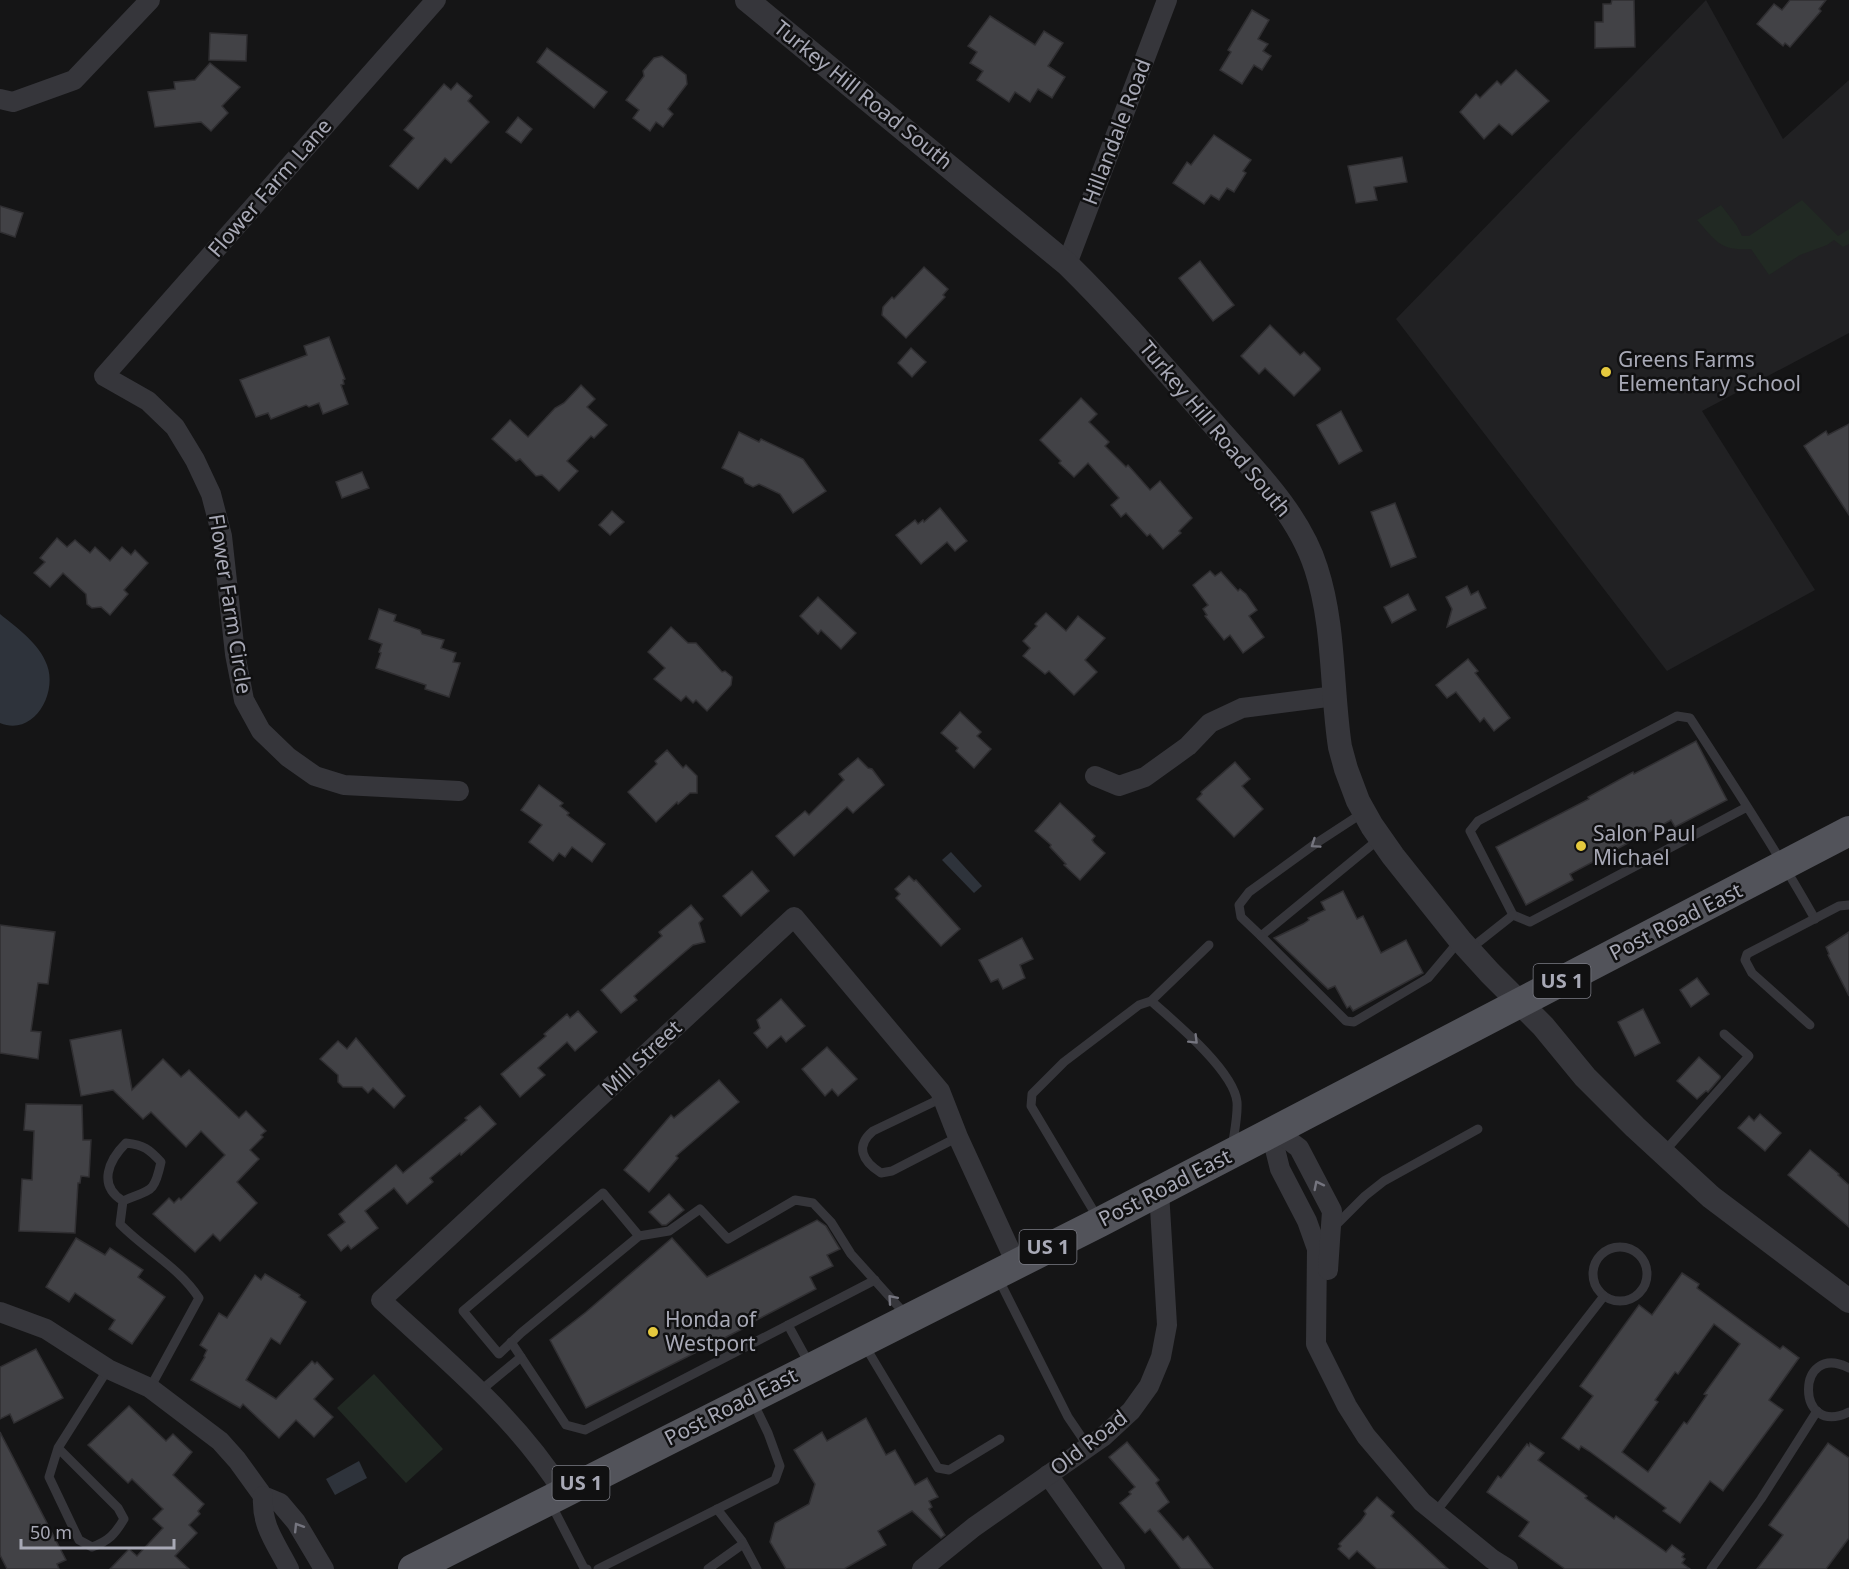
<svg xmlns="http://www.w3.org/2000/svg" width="1849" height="1569" viewBox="0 0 1849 1569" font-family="'Noto Sans',sans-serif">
  <rect width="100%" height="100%" fill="#151516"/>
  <path fill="#212123" d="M1706 0 1783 139 1849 80V333L1702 411 1815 590 1667 671 1396 319Z"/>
  <g fill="#212923">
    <path d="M1802 200 1838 236 1849 229V244L1843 247 1834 240 1827 245 1800 255 1769 275 1751 249C1720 251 1717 242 1697 220L1721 205 1737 226 1742 236H1749Z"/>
    <path d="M374 1374 443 1449 406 1483 337 1408Z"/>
  </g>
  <g fill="#2e333b">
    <path d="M0 614C17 628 39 643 47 665 58 694 33 737 0 723Z"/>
    <path d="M951 852 982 886 974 893 942 860Z"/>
    <path d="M359 1461 367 1478 335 1495 326 1479Z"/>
  </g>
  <g fill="#424246" stroke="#302f32" stroke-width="1.5" fill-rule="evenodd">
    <path d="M1612 0H1634L1635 47 1595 48V22H1603V4H1611Z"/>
    <path d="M1790 0H1826L1819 9 1821 11 1790 47 1785 43 1783 46 1757 24 1774 4 1782 10Z"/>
    <path d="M1252 10 1269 20 1258 39 1268 44 1263 51 1271 56 1262 70 1254 65 1242 84 1220 70 1231 52 1228 50Z"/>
    <path d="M990 16 1035 45 1044 31 1063 43 1048 66 1065 77 1052 98 1038 89 1030 102 1015 92 1009 102 977 80 983 71 970 63 977 52 968 46Z"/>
    <path d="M210 33 247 35 246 61 209 60Z"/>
    <path d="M547 48 607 92 594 108 537 62Z"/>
    <path d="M662 56 686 75 687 84 668 109 673 114 663 127 656 122 650 131 633 118 639 110 626 100 644 76 643 71 654 58Z"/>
    <path d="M210 63 240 87 222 106 228 113 211 131 201 122 155 127 148 92 175 89 174 82 195 80Z"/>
    <path d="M1516 70 1549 101 1512 135 1499 124 1484 139 1460 112 1476 94 1480 98 1497 81 1501 85Z"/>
    <path d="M457 83 472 96 468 101 489 122 451 163 445 158 418 189 390 166 414 138 404 130 444 84 451 90Z"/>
    <path d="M518 117 532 129 521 143 506 132Z"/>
    <path d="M1214 135 1251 160 1243 171 1246 173 1234 192 1227 188 1219 200 1211 195 1204 204 1173 183 1187 162 1191 165Z"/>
    <path d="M1402 157 1407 182 1374 187 1377 200 1356 203 1348 166Z"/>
    <path d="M0 206 23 213 15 237 0 232Z"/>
    <path d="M1200 261 1234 305 1213 321 1179 278Z"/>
    <path d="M924 267 948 289 943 295 945 297 906 338 882 315 883 307 892 297 894 299Z"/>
    <path d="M1270 325 1300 355 1304 352 1320 368V370L1294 396 1265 368 1259 374 1241 356Z"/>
    <path d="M329 337 345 379 343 380 344 384 341 385 348 404 323 414 319 403 309 407 306 405 271 419 268 413 256 417 240 380 307 355 304 346Z"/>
    <path d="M911 348 926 362 912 377 898 363Z"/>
    <path d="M581 385 595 399 587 407 607 425 594 438 591 436 567 461 578 471 559 491 542 475 536 476 520 459 516 461 492 439 510 420 528 437 555 408 564 403Z"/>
    <path d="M1081 398 1097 414 1089 422 1109 442 1105 446 1126 467 1128 465 1150 490 1160 481 1192 518 1179 531 1181 533 1163 549 1150 534 1147 536 1126 513 1121 517 1111 505 1119 498 1088 463 1074 477 1059 463 1061 461 1040 440Z"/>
    <path d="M1341 411 1362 451 1339 464 1317 425Z"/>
    <path d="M1849 424V515L1804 446 1826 431 1828 435Z"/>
    <path d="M739 432 759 442 761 439 803 459 826 491 793 513 780 494 759 484 753 487 745 483 743 478 722 468Z"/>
    <path d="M362 472 369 488 342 498 336 482Z"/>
    <path d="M1395 503 1416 557 1391 567 1371 512Z"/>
    <path d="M940 508 967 541 955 551 947 542 921 564 896 535 915 520 918 524 923 520 924 522Z"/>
    <path d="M612 511 624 522 610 535 599 525Z"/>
    <path d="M57 538 67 547 75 540 90 553 95 547 110 561 122 547 131 555 135 550 148 563 124 590 128 594 110 615 101 607 92 608 87 604 86 594 63 573 50 587 34 573 45 562 40 558Z"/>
    <path d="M1210 571 1215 576 1221 572 1238 591 1240 589 1246 594 1257 610 1249 616 1264 637 1243 653 1230 635 1224 640 1205 616 1207 615 1203 609 1208 605 1193 585Z"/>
    <path d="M1467 586 1471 595 1478 591 1486 608 1447 627 1452 609 1446 597Z"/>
    <path d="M1408 594 1416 610 1392 623 1384 607Z"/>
    <path d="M818 597 856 633 841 649 821 630 818 634 800 616Z"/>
    <path d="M379 609 396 615 394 621 420 630 422 634 444 640 441 648 456 653 453 662 460 663 449 697 425 689 426 685 376 668 381 653 379 652 382 644 369 639Z"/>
    <path d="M1046 613 1066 631 1078 616 1105 638 1085 660 1097 672 1074 695 1049 671 1045 674 1023 656 1030 648 1023 641 1037 626 1035 624Z"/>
    <path d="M671 627 688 643H696L722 672 725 671 732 677 731 685 707 711 696 700 693 703 686 696 681 701 654 679 665 668 648 652Z"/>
    <path d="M1468 659 1478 671 1475 673 1510 718 1494 731 1484 718 1480 722 1456 692 1447 698 1436 685Z"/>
    <path d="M960 712 981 732 977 736 991 749 974 768 956 751 958 748 941 733Z"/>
    <path d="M1696 741 1727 800 1675 827 1671 820 1570 874 1573 880 1526 905 1496 847 1589 799 1588 797 1633 772 1634 774Z"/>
    <path d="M667 750 683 768 686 765 697 776V793H690L678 804 677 802 656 822 628 792 657 764 655 761Z"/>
    <path d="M858 758 868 768 872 769 884 785 853 813 847 807 794 856 776 836 805 811 809 815 844 780 839 774Z"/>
    <path d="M1235 762 1250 779 1242 786 1263 809 1234 837 1197 799 1202 794 1201 792Z"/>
    <path d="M539 785 563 803 560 806 569 813 567 815 605 844 592 862 572 847 565 857 559 853 553 861 529 842 542 825 521 810Z"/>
    <path d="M1060 803 1095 836 1092 840 1094 843 1105 853 1080 880 1064 865 1066 864 1050 847 1051 845 1035 831Z"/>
    <path d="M752 871 769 891 741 916 723 896Z"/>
    <path d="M909 876 914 881 916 880 960 929 941 946 896 898 900 894 895 889Z"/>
    <path d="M1343 891 1357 919 1363 916 1381 953 1406 940 1423 973 1353 1011 1350 1006 1347 1008 1335 986 1328 989 1274 938 1303 924 1309 920 1308 918 1325 910 1321 902Z"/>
    <path d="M691 905 703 919 699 923 705 942 693 945 680 956 634 996 637 1000 621 1013 601 990 662 936 659 932Z"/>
    <path d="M0 925 55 932 48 984 38 983 31 1031 41 1032 38 1059 0 1053Z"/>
    <path d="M1849 932V996L1828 955 1829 954 1826 947Z"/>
    <path d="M1022 938 1033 959 1020 965 1025 978 1003 989 998 979 991 982 979 960Z"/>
    <path d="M1697 978 1709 994 1691 1007 1680 990Z"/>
    <path d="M781 999 805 1026 786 1042 781 1036 767 1048 754 1033 760 1028 757 1020Z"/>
    <path d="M1643 1009 1660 1043 1635 1056 1618 1022Z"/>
    <path d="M578 1011 597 1032 575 1051 567 1042 538 1068 545 1075 520 1097 501 1074 546 1036 544 1034 567 1014 570 1018Z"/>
    <path d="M121 1030 132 1090 163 1059 181 1077 189 1070 239 1118 246 1111 266 1131 261 1135 263 1137 250 1150 259 1159 237 1182 257 1203 220 1241 213 1234 195 1252 153 1214 169 1198 174 1203 179 1198 181 1200 225 1155 201 1131 186 1147 151 1112 143 1119 113 1090 81 1096 70 1040Z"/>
    <path d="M356 1038 405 1096 394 1108 373 1088 368 1093 362 1087H343L338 1082V1075L320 1059 338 1041 347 1049Z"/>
    <path d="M827 1047 857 1079 838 1096 832 1089 825 1096 802 1069Z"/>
    <path d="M1699 1057 1720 1076V1078L1708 1092 1706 1091 1697 1099 1677 1081Z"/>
    <path d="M719 1080 739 1102 676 1156 678 1158 649 1192 624 1170 671 1115 674 1118Z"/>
    <path d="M26 1104 82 1105 83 1140H91L89 1177 81 1176 80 1183H78L75 1233 19 1231 22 1179 32 1180 34 1131 24 1130Z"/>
    <path d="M480 1106 496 1124 461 1155 460 1153 430 1178 433 1182 407 1204 394 1188 365 1211 378 1228 351 1249 348 1245 341 1251 328 1235 345 1222 339 1214 396 1165 403 1173 467 1120 465 1118Z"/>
    <path d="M1760 1114 1781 1133 1765 1151 1738 1128 1749 1116 1754 1121Z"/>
    <path d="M1810 1150 1839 1174 1838 1175 1849 1185V1227L1788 1175Z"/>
    <path d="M669 1194 684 1210 666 1225H662L649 1212Z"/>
    <path d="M817 1220 826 1226 840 1249 827 1255 833 1266 810 1277 816 1289 749 1324 750 1325 586 1408 550 1340 586 1312 672 1238 707 1277Z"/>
    <path d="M76 1238 105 1255 110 1248 143 1270 138 1277 165 1297 132 1344 109 1329 115 1320 75 1293 69 1302 46 1287Z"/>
    <path d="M1682 1273 1699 1284 1697 1288 1743 1322 1780 1349 1783 1346 1799 1358 1769 1400 1783 1410 1723 1491 1710 1481 1680 1523 1663 1511 1666 1508 1658 1502 1589 1451 1581 1446 1579 1450 1562 1438 1593 1396 1580 1386 1639 1305 1652 1315ZM1714 1324 1740 1344 1704 1394 1707 1395 1687 1424 1684 1422 1648 1472 1622 1452 1658 1402 1655 1400 1675 1372 1678 1374Z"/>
    <path d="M265 1274 300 1295 299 1297 306 1302 280 1344 271 1338 246 1380 276 1399 312 1361 315 1364 317 1362 333 1379 314 1399 333 1417 314 1437 296 1420 279 1438 243 1404 240 1408 191 1380 205 1357 204 1356 207 1350 200 1345 219 1313 227 1318 255 1275 261 1280Z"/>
    <path d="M36 1349 63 1398 14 1423 10 1414 0 1419V1367Z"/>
    <path d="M129 1406 166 1441 173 1434 192 1452 173 1475 204 1504 198 1511 200 1514 189 1525 197 1533 175 1556 189 1569H110L129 1549 137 1556 163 1528 153 1519 163 1509 132 1479 128 1483 88 1445Z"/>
    <path d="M866 1418 886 1455 895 1450 915 1485 927 1478 938 1497 929 1501 932 1507 929 1509 945 1535 941 1538 912 1511 878 1531 886 1545 844 1569H786L770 1542 775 1523 809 1504 815 1484 794 1450 822 1432 827 1441Z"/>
    <path d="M0 1432 66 1560 57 1564 59 1569H7L0 1555Z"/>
    <path d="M1127 1442 1159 1480 1156 1483 1169 1502 1158 1511 1183 1540 1188 1536 1213 1569H1181L1150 1529 1145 1533 1120 1503 1131 1494 1129 1492 1135 1487 1109 1457Z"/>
    <path d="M1530 1443 1544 1453 1538 1460 1587 1496 1585 1498 1614 1519 1616 1516 1666 1552 1672 1545 1684 1554 1682 1557 1685 1559 1682 1563 1690 1569H1565L1519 1536 1529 1522 1487 1492 1498 1476 1501 1478 1527 1444 1529 1446Z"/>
    <path d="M1828 1443 1849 1458V1538L1826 1569H1757L1783 1535 1769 1525Z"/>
    <path d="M1377 1497 1394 1512 1391 1516 1448 1569H1377L1357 1551 1349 1559 1338 1549 1341 1546 1339 1544 1361 1521 1366 1514 1364 1511Z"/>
  </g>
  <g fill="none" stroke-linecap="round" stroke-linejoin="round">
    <g stroke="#36363b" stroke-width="9">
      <path d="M1747 807 1530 922 1513 915 1470 831 1478 821 1677 716 1690 718C1733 784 1776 850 1815 919"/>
      <path d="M1364 812 1315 844 1249 892 1239 905 1241 917 1261 936 1379 839"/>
      <path d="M1261 936 1346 1021 1354 1022 1428 978 1460 940"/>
      <path d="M1470 949 1513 915"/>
      <path d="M1151 1001C1174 1021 1234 1071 1237 1102 1238 1117 1234 1133 1232 1148"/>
      <path d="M1810 1025 1752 973 1745 960 1747 954 1839 906 1849 905"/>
      <path d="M942 1098 873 1131C855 1146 862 1161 881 1173L892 1171 958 1137"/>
      <path d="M1664 1152 1749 1056 1724 1034"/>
      <path d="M123 1201C97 1185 109 1160 126 1143 144 1145 149 1149 161 1162 154 1195 150 1189 123 1201L120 1224C145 1250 178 1266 199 1298L150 1388"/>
      <path d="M1099 1220 1031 1106 1032 1094 1064 1062 1139 1005 1151 1001 1209 945"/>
      <path d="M1333 1228 1365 1196 1384 1181 1478 1129"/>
      <path d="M639 1236 603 1193 463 1311 499 1354 521 1333 639 1236 669 1231 700 1209 728 1239 795 1200 813 1203 831 1222 851 1254 907 1316"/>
      <circle cx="1620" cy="1274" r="27"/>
      <path d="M998 1278 1068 1417 1089 1448"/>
      <path d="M788 1325 810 1365"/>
      <path d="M511 1342 566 1425 585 1430 875 1280"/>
      <path d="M865 1346 938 1468 949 1470 1000 1439"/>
      <path d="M1849 1368C1795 1340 1795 1439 1849 1412"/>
      <path d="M480 1391 521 1357"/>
      <path d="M58 1448 118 1508 124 1519C115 1534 109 1541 92 1547L79 1540 49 1477 58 1448 108 1369"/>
      <path d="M551 1504 584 1568 587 1569"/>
      <path d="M717 1509 742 1541 757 1569"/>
      <path d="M1435 1513 1604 1296"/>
      <path d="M598 1569 775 1480 780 1466 768 1433 753 1402"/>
      <path d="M708 1569 743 1544"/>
      <path d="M1711 1569 1761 1499 1817 1411"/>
    </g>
    <g stroke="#36363b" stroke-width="20">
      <path d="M436 0 104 376 148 401 175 427 195 460 211 494 222 536 235 654 244 700 261 731 288 757 315 776 344 785 459 791"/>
      <path d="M0 99 13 102 74 80 150 0"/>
      <path d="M1067 264 1167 0"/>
      <path d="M1095 776 1119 786 1145 777 1188 746 1210 723 1242 708 1335 696"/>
      <path d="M1275 1130V1149L1280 1169 1307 1221 1317 1249 1316 1344 1347 1406 1366 1436 1422 1502 1492 1559 1508 1569"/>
      <path d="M1275 1130 1299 1148 1332 1211 1328 1270"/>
      <path d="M0 1312 46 1329 108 1369 150 1388 220 1441 237 1460 263 1496 280 1503 296 1522 324 1569"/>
      <path d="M1048 1475 1115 1569"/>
      <path d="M563 1492C516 1417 446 1360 381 1300L794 917 940 1091 958 1137 1016 1263"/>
      <path d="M263 1496C261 1526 276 1543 289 1569"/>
      <path d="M922 1569 974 1527 1104 1436 1131 1411 1149 1386 1161 1357 1167 1325 1159 1191"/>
    </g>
    <path stroke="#36363b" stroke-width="24" d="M747 0 1067 264C1118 314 1164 368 1211 421 1249 465 1298 511 1316 568 1335 626 1331 688 1340 747L1346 769 1358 801 1372 826 1393 856 1460 940 1490 973 1543 1026 1585 1077 1635 1127 1711 1197 1849 1301"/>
    <path stroke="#52535a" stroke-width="30" d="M413 1569 1100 1222 1849 831"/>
  </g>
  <defs><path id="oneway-chevron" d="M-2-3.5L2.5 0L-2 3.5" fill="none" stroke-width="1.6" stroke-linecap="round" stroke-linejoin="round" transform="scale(1.5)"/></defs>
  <g stroke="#75757f">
    <use href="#oneway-chevron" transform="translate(1315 844) rotate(146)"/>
    <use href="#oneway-chevron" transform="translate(1194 1040) rotate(45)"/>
    <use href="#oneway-chevron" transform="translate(1318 1185) rotate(-117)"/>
    <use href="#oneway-chevron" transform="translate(892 1299) rotate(-131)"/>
    <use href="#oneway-chevron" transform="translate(298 1527) rotate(-122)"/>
  </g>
  <g fill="#e5c93e" stroke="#101011" stroke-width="2">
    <circle cx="1606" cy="372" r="6"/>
    <circle cx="1581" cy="846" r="6"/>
    <circle cx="653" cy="1332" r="6"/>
  </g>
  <g text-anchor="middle" stroke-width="5" stroke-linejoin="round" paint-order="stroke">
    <g fill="#101011" stroke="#7a7b84" stroke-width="1.5">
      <rect x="1533.5" y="964" width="57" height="34" rx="4.5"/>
      <rect x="1019.5" y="1230" width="57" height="34" rx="4.5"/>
      <rect x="552.5" y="1466" width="57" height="34" rx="4.5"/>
    </g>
    <g font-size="20" font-weight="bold" fill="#a8a9b6">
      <text x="1562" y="988">US 1</text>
      <text x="1048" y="1254">US 1</text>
      <text x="581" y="1490">US 1</text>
    </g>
    <g font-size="21" fill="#a8a9b6" stroke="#101011">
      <text transform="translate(863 95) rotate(39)" y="7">Turkey Hill Road South</text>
      <text transform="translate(1117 132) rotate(-69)" y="7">Hillandale Road</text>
      <text transform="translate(270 188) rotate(-49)" y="7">Flower Farm Lane</text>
      <text transform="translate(1215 429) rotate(50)" y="7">Turkey Hill Road South</text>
      <text transform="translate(230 604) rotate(81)" y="7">Flower Farm Circle</text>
      <text transform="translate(1676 922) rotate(-27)" y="7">Post Road East</text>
      <text transform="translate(642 1058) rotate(-43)" y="7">Mill Street</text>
      <text transform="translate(1165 1188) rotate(-27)" y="7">Post Road East</text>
      <text transform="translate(731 1407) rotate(-27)" y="7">Post Road East</text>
      <text transform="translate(1089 1443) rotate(-38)" y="7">Old Road</text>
    </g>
    <g font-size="21" fill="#a8a9b6" stroke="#101011" text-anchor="start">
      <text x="1618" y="367">Greens Farms<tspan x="1618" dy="24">Elementary School</tspan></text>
      <text x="1593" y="841">Salon Paul<tspan x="1593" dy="24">Michael</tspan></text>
      <text x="665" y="1327">Honda of<tspan x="665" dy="24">Westport</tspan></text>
    </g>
  </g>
  <path d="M21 1539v9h153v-9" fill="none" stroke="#a8a9b6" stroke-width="3"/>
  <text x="30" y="1539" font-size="18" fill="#a8a9b6" stroke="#101011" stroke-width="4.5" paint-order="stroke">50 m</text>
</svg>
